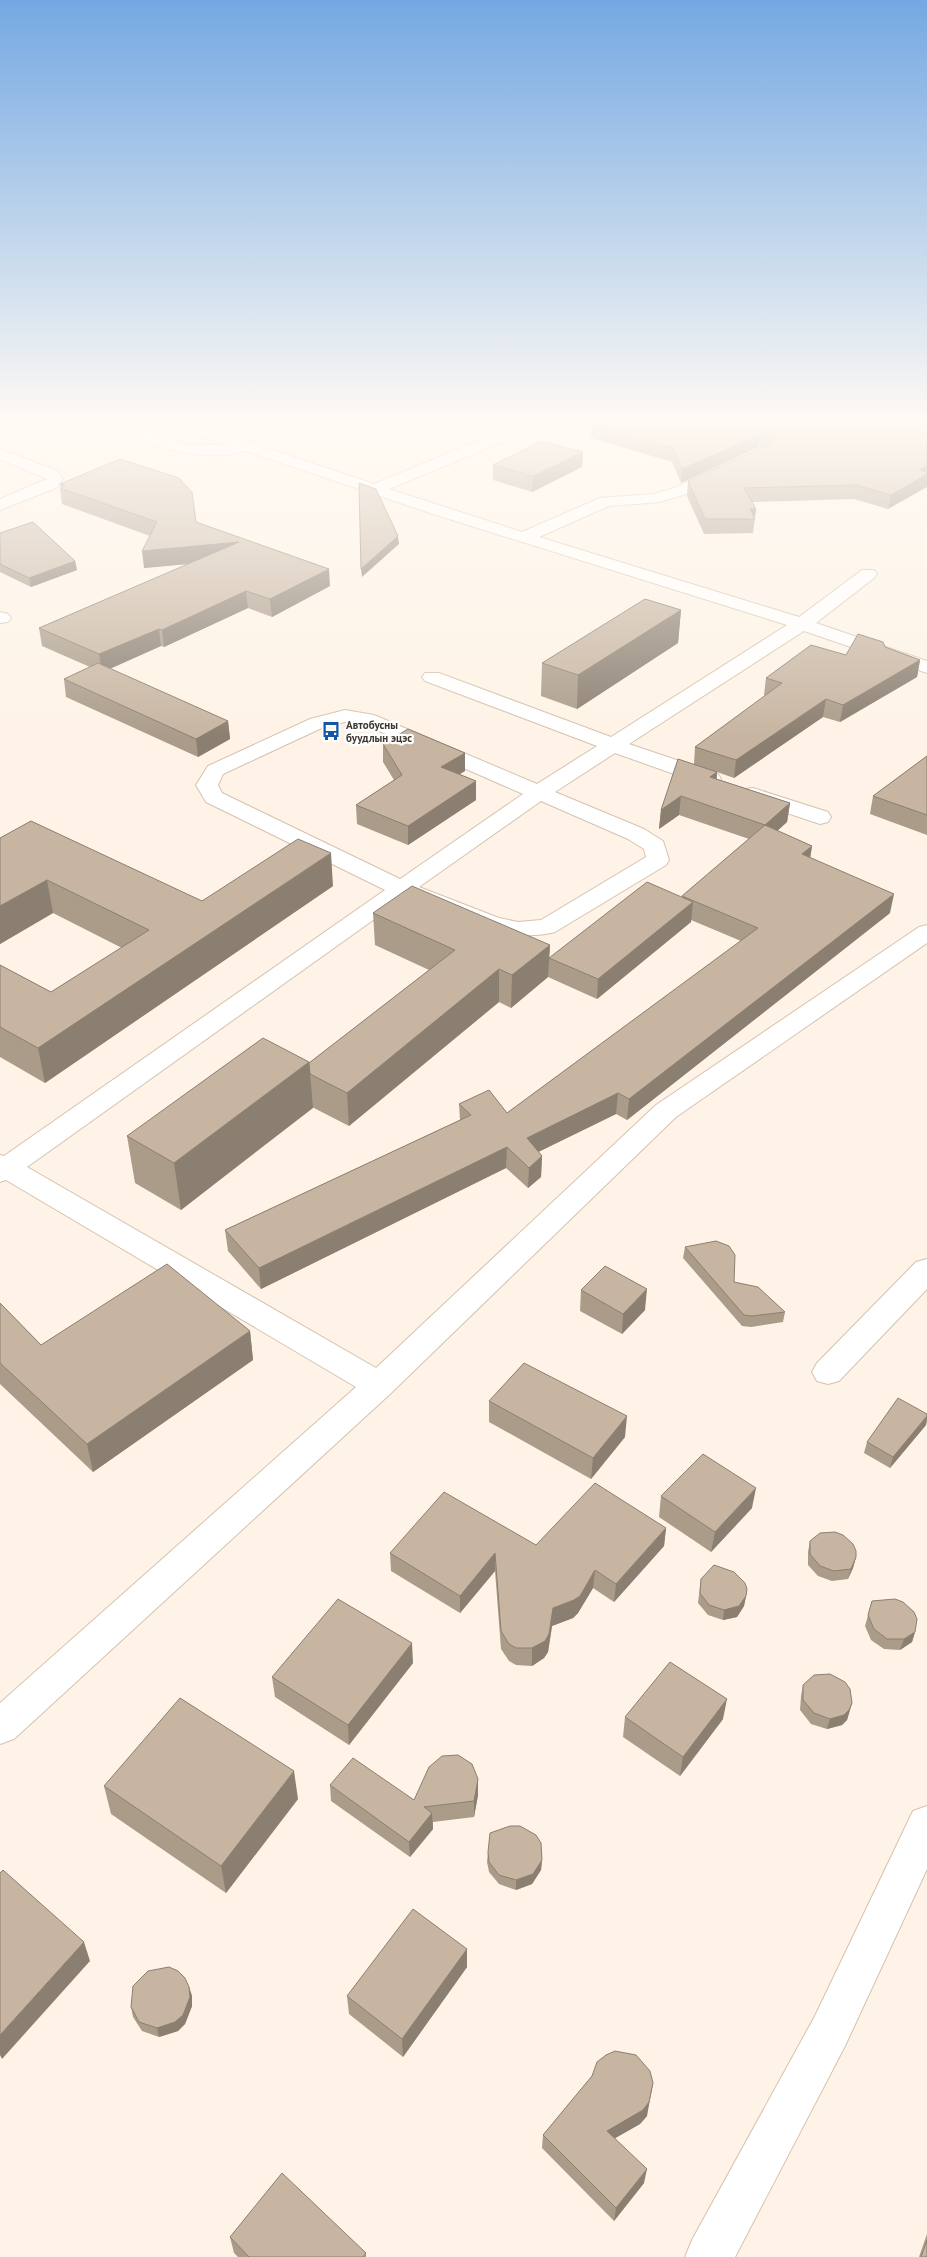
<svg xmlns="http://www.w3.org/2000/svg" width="927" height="2257" viewBox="0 0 927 2257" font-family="'PT Sans',sans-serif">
  <rect width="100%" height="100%" fill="#fef3e6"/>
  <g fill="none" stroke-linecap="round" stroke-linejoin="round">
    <g stroke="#d5c3af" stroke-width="2">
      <g id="minor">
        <path d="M102 422H123L189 445H228L169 425 167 422H189L374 484 524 422H545L543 425 389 489 522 532 600 498 653 494 674 488 716 469H728L730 472 728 475 686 494 660 502 609 506 539 537 799 617 862 570H874L877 574 874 578 816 623 927 661V673L804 631 629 744 718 774 721 779 718 784 710 785 702 784 615 753 555 792 644 829 663 841 669 860 666 865 555 932C504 945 452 916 404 898L27 1167 376 1368 656 1105 919 927 927 925V943L676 1117 390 1394 14 1739 0 1744V1703L356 1387 6 1180 0 1182V1155L4 1156 385 890 206 802 196 785 208 766 310 719 345 710 374 715 537 784 597 746 425 681 422 677 425 673H439L611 737 787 625 433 514 246 451C196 465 149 443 104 425ZM345 722 363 724 523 794 400 879 222 793 218 785 223 774 324 727ZM541 801 628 839 644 849 646 857 541 920 518 922 499 918 419 887Z"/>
        <path d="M0 449 58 471 63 479 56 488 0 510V499L47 479 0 459Z"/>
        <path d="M0 612 8 614 11 618 8 622 0 623Z"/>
        <path d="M753 788 828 812 831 817 828 822 820 824 745 799 742 794 745 789Z"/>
        <path d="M927 1259V1289L839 1381 828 1384 817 1381 812 1372 817 1363 916 1262Z"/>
        <path d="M927 1806V1869L845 2046 735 2257H685L692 2240 815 2016 913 1811Z"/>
      </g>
    </g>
    <use href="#minor" fill="#fff" fill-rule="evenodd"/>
  </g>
  <g fill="#ab9c8a">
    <path d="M919 422 888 509 854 499 752 502 756 509 753 533 704 534 687 496 688 481 762 447H759L681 483 672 462 591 438V424Z"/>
    <path d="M583 452 582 467 532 492 493 480V465Z"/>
    <path d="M60 484 196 522 330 586 272 617 248 608 164 647 161 646 110 669 228 721 230 739 198 757 66 697 64 679 90 667 42 646 39 628 189 564 144 568 150 536 62 504 60 488 61 487Z"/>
    <path d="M0 533 75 561 77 570 31 587 0 572Z"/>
    <path d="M681 610 678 643 577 709 541 696 542 663Z"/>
    <path d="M885 647 920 660 917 677 840 722 823 717 734 778 717 772V779L790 803 787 822 777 831 812 846 810 858 890 913 627 1120 616 1114 538 1152 542 1156 541 1177 528 1188 506 1168 261 1289 228 1251 225 1230 460 1120 459 1104 507 1113 741 941 691 920V922L597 999 548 977 511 1008 499 1002 349 1126 312 1107 181 1210 135 1183 127 1136 309 1063 429 970 375 945 373 913 550 945 549 958 682 898V896L749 839 679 815 659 829 661 810 694 764 695 747 765 696 764 695 766 678 846 655Z"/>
    <path d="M383 744 465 753V771L459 774 476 781V800L408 845 357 824 356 805 394 780 383 762Z"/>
    <path d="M927 756V835L870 814 873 796Z"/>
    <path d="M0 838 202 901 333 886 45 1083 0 1057V965L51 992 122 948 53 913 0 944Z"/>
    <path d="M685 1247 734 1282 785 1312 783 1322 751 1327 742 1326 683 1258Z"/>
    <path d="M581 1290 645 1310 622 1334 580 1311Z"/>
    <path d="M0 1303 41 1345 250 1331 253 1360 93 1472 0 1384Z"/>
    <path d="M489 1401 625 1437 591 1479 489 1422Z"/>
    <path d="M927 1414V1421L926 1425 890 1468 864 1453 867 1442Z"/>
    <path d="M661 1496 752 1508 711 1552 659 1517Z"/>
    <path d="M666 1528 664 1546 614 1602 593 1588 578 1613 573 1618 552 1626 548 1652 544 1658 532 1666 516 1665 509 1661 501 1649 495 1571 460 1613 391 1571 390 1553 536 1545Z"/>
    <path d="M810 1541 856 1557 853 1568 848 1579 832 1581 818 1576 808 1565V1552Z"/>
    <path d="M701 1579 746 1596 744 1606 737 1617 723 1620 708 1615 698 1603Z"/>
    <path d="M872 1601 915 1632 912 1642 900 1650 884 1649 871 1640 865 1626Z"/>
    <path d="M413 1663 349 1745 275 1697 272 1677Z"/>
    <path d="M803 1685 852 1703 847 1720 842 1725 827 1729 811 1724 800 1710 801 1696Z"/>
    <path d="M625 1717 723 1719 680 1776 623 1737Z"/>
    <path d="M478 1779V1795L474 1817 433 1822V1829L410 1857 331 1801 330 1785 414 1800Z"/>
    <path d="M104 1786 298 1799 226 1893 111 1814Z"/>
    <path d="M488 1852 542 1860 541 1870 532 1884 516 1890 499 1884 489 1872 487 1862Z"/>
    <path d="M467 1949V1967L403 2057 349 2014 347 1996Z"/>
    <path d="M189 1987 192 1996V2006L185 2024 178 2031 159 2037 142 2031 133 2017 131 2007Z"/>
    <path d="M592 2076 647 2116 640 2124 615 2138 644 2183 614 2221 542 2148 543 2135Z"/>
    <path d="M927 2234V2257H919Z"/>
    <path d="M230 2237 366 2253V2257H238L234 2253Z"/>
  </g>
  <g fill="#8b7f71">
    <path d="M761 434 759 447 681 483 682 469Z"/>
    <path d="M583 452 582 467 532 492 533 476Z"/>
    <path d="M927 465V487L888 509 891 495 919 470Z"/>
    <path d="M750 509H756L754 523 755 519Z"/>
    <path d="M398 536 399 544 362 577 361 569Z"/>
    <path d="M239 542 241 559 144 568 142 551Z"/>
    <path d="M75 561 77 570 31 587 29 578Z"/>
    <path d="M329 569 330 586 272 617 270 599Z"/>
    <path d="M246 591 248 608 164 647 162 630Z"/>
    <path d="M681 610 678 643 577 709 578 675Z"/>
    <path d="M159 629 161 646 102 672 99 654Z"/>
    <path d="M920 660 917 677 840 722 843 705Z"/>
    <path d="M826 699 823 717 734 778 736 760Z"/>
    <path d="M228 721 230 739 198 757 196 739Z"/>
    <path d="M465 753V771L441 786V767Z"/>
    <path d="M717 772 715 790 710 777Z"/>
    <path d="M476 781V800L408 845V826Z"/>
    <path d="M681 796 679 815 659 829 661 810Z"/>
    <path d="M790 803 787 822 763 844 765 825Z"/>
    <path d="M812 846 809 865 802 854Z"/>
    <path d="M331 853 333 886 45 1083 38 1048Z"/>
    <path d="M47 880 53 913 0 944V906Z"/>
    <path d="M894 894 890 913 627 1120 629 1099Z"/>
    <path d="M693 902 691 922 597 999 598 979Z"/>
    <path d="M550 945 548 977 511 1008 512 975Z"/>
    <path d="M499 969V1002L349 1126 347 1093Z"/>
    <path d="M309 1062 313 1108 181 1210 174 1163Z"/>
    <path d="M618 1093 616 1114 526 1158 527 1138Z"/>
    <path d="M507 1147 506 1168 261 1289 259 1268Z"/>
    <path d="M542 1156 541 1177 528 1188 529 1168Z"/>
    <path d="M647 1289 645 1310 622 1334 623 1314Z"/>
    <path d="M250 1331 253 1360 93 1472 87 1444Z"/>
    <path d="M627 1416 625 1437 591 1479 593 1458Z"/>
    <path d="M927 1416 926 1425 890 1468 893 1457Z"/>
    <path d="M756 1488 752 1508 711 1552 715 1532Z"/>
    <path d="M666 1528 664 1546 614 1602 616 1584Z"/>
    <path d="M495 1553V1571L460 1613V1596Z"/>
    <path d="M856 1557 853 1568 848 1579 851 1569Z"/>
    <path d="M595 1570 593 1588 578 1613 573 1618 552 1626 548 1652 544 1658 532 1666V1648L553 1608Z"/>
    <path d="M746 1596 744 1606 737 1617 723 1620 724 1610Z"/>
    <path d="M915 1632 912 1642 900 1650 904 1639Z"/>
    <path d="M412 1643 413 1663 349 1745 348 1725Z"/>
    <path d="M727 1699 723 1719 680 1776 683 1757Z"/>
    <path d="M852 1703 847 1720 842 1725 827 1729 830 1719Z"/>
    <path d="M294 1771 298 1799 226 1893 221 1866Z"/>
    <path d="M478 1779V1795L474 1817V1801Z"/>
    <path d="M432 1813 433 1829 410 1857 409 1842Z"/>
    <path d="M542 1860 541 1870 532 1884 516 1890V1880Z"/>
    <path d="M84 1942 90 1961 2 2059 0 2055V2035Z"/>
    <path d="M467 1949V1967L403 2057 402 2039Z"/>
    <path d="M189 1987 192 1996V2006L185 2024 178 2031 159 2037 157 2028Z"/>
    <path d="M653 2083 647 2116 640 2124 605 2144 607 2131Z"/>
    <path d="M647 2169 644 2183 614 2221 616 2208Z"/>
  </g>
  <g fill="#c7b5a1" stroke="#8b7f71">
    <path d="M596 422H853L856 423 863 422H919L927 424V465L919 470 927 472V474L891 495 856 485 744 488 756 509H750L755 519H705L688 481 772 443 776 438 773 434H761L682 469 673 448 591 424Z"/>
    <path d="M541 441 583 452 533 476 493 465Z"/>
    <path d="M120 459 179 478 192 492 196 522 329 569 270 599 246 591 162 630 159 629 99 654 39 628 239 542 142 551 157 522 60 488 65 485 60 484Z"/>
    <path d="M359 483 376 489 398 536 361 569Z"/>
    <path d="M33 522 75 561 29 578 0 564V533Z"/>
    <path d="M645 599 681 610 578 675 542 663Z"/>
    <path d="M858 634 883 642 885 647 920 660 843 705 826 699 736 760 695 747 782 683 766 678 811 645 846 655Z"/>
    <path d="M98 663 228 721 196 739 64 679Z"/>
    <path d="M408 729 465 753 441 767 476 781 408 826 356 805 402 775 383 744Z"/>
    <path d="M927 756V815L873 796Z"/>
    <path d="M678 759 717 772 710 777 790 803 765 825 681 796 661 810Z"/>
    <path d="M31 821 202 901 298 839 331 853 38 1048 0 1027V965L51 992 149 930 47 880 0 906V838Z"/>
    <path d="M765 825 812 846 802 854 894 894 629 1099 618 1093 527 1138 542 1156 529 1168 507 1147 259 1268 225 1230 471 1115 459 1104 489 1090 507 1113 758 928 682 896Z"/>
    <path d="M647 882 693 902 598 979 549 958Z"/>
    <path d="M412 886 550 945 512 975 499 969 347 1093 310 1074 309 1063 455 950 373 913Z"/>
    <path d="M263 1038 309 1062 174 1163 127 1136Z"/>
    <path d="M716 1241 729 1246 735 1255 734 1282 758 1287 785 1312 752 1316 744 1315 685 1247Z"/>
    <path d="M167 1264 250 1331 87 1444 0 1363V1303L41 1345Z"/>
    <path d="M605 1266 647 1289 623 1314 581 1290Z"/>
    <path d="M524 1363 627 1416 593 1458 489 1401Z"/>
    <path d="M898 1398 927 1414V1416L893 1457 867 1442Z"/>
    <path d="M703 1454 756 1488 715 1532 661 1496Z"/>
    <path d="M595 1483 666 1528 616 1584 595 1570 580 1596 574 1600 553 1608 549 1634 545 1641 532 1648H516L509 1644 501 1631 495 1553 460 1596 390 1553 444 1492 536 1545Z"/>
    <path d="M835 1532 843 1535 853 1544 856 1551V1557L851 1569 834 1571 820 1566 810 1554V1541L820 1533Z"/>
    <path d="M714 1565 734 1572 745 1583 747 1589 746 1596 739 1606 724 1610 709 1605 700 1593 701 1579Z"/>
    <path d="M338 1599 412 1643 348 1725 272 1677Z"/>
    <path d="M895 1599 903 1602 914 1612 917 1619 915 1632 904 1639H887L874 1629 868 1615 872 1601Z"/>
    <path d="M670 1662 727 1699 683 1757 625 1717Z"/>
    <path d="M830 1674 845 1682 850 1689 852 1703 849 1710 844 1715 830 1719 814 1713 803 1700V1685L814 1675Z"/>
    <path d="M180 1698 294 1771 221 1866 104 1786Z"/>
    <path d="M458 1755 472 1764 478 1779 474 1801 424 1807 432 1813 409 1842 330 1785 353 1758 414 1800 429 1767 442 1756Z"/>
    <path d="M510 1826H520L536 1835 541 1843 542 1860 533 1874 516 1880 499 1875 489 1862 488 1852 490 1833Z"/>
    <path d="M3 1870 84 1942 0 2035V1873Z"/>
    <path d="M413 1909 467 1949 402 2039 347 1996Z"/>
    <path d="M169 1967 178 1971 185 1978 189 1987 190 1997 183 2015 175 2022 157 2028 139 2022 131 2007 133 1986 148 1971Z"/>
    <path d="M615 2051 636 2055 650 2071 653 2083 649 2102 643 2110 607 2131 647 2169 616 2208 543 2135 592 2076 597 2062 606 2055Z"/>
    <path d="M282 2173 366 2253 363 2257H249L230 2237Z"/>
    <path d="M927 2240V2257H921Z"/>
  </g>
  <linearGradient id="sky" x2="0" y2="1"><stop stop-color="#74a8e2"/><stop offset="0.57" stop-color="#fffaf4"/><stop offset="1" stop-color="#fffaf4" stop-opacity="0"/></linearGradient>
  <rect width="927" height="738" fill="url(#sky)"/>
  <defs>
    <g id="bus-bare" transform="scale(1.5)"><path d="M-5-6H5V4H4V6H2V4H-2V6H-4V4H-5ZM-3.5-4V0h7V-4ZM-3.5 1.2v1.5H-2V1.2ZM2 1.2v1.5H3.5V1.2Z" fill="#1358a7" stroke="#fff" stroke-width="2.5" paint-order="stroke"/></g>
  </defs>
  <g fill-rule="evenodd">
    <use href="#bus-bare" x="331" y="731"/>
  </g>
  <g text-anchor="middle" stroke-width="4.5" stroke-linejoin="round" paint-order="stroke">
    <g font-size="11" font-weight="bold" fill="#3f372f" stroke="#fff" text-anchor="start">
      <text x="346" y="729">Автобусны<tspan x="346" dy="13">буудлын эцэс</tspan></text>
    </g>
  </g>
</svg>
